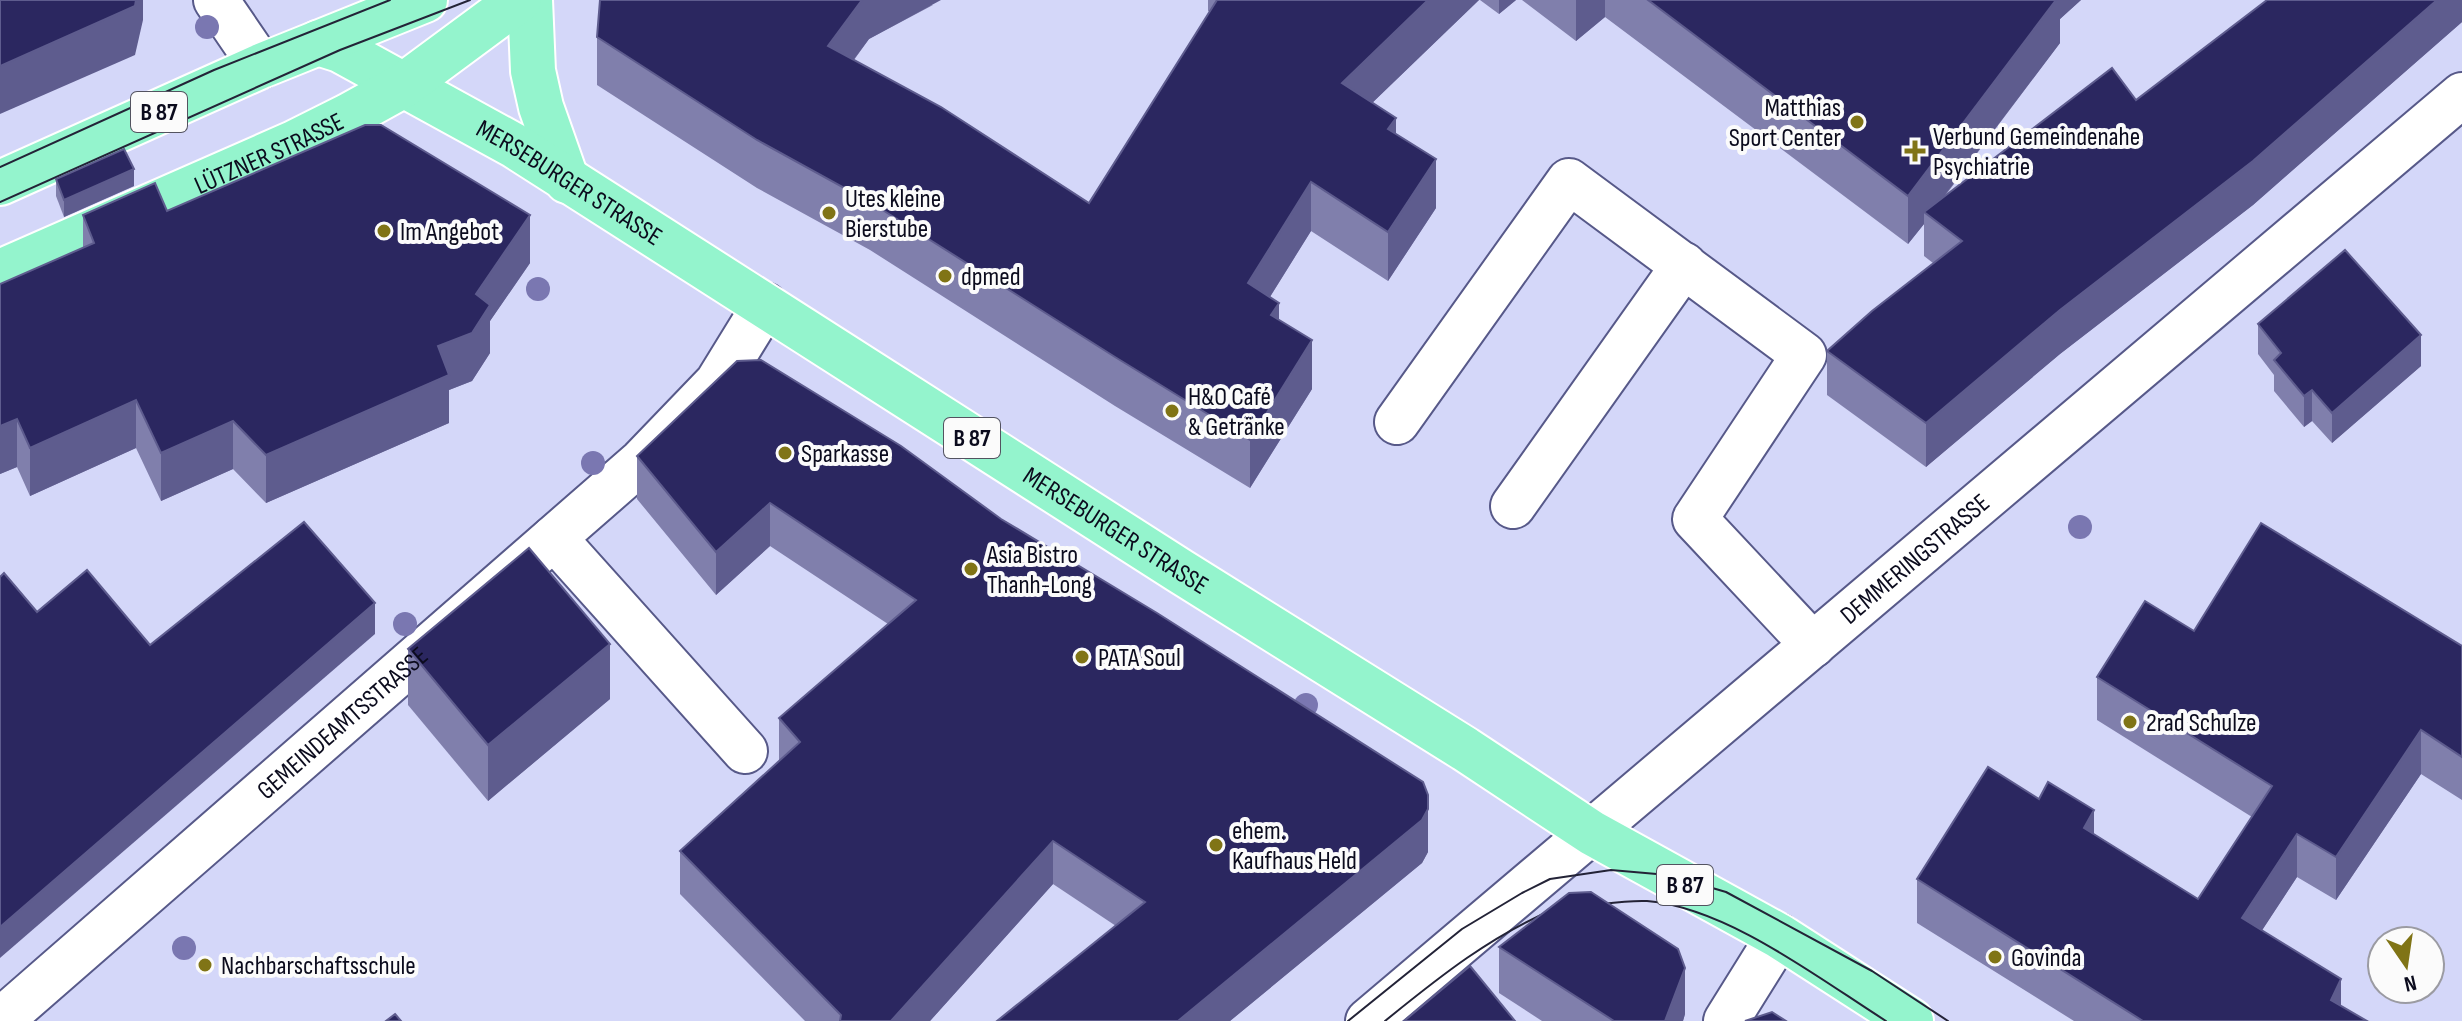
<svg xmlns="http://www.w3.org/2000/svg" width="2462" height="1021" viewBox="0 0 2462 1021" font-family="'Sofia Sans Condensed',sans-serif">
  <rect width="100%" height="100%" fill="#d4d7f9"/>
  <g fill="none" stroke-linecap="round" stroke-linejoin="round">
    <g stroke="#575989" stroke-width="48">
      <g id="minor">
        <path d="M216 0 261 66"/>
        <path d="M1397 422 1569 181 1804 355 1695 519 1813 645"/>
        <path d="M1513 506 1684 265"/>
        <path d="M554 538 745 751"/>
        <path id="s1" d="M0 1021 642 461 717 383 765 305"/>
        <path id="s2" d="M1368 1021 2462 95"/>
        <path d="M1726 1021 1779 936"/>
      </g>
    </g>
    <g stroke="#fff" stroke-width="48">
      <g id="major">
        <path d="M530 0 533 71 541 107 567 181"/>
        <path id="s3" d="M318 43 340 50 515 146 1180 571 1465 749 1592 833 1779 936 1911 1021"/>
        <path d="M0 183 261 66 425 0"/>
        <path id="s4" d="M0 272 294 143 348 116 404 85 519 0"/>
      </g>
    </g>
    <use href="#minor" stroke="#fff" stroke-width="44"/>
    <use href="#major" stroke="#94f4cd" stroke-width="44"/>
    <g stroke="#232337" stroke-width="2">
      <path d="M0 167 214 70 390 0"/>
      <path d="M0 202 340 50 470 0"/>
      <path d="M1585 906C1605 904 1627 900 1647 901 1728 908 1818 978 1886 1021"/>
      <path d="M1348 1021 1462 929 1522 893 1550 879 1611 870 1668 875 1726 892 1872 971 1948 1021"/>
      <path d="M1385 1021C1439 977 1493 934 1557 908"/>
    </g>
  </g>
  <g fill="#7a77b1">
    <circle cx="207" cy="27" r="12"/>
    <circle cx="538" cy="289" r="12"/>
    <circle cx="593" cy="463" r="12"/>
    <circle cx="2080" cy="527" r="12"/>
    <circle cx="405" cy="624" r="12"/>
    <circle cx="1306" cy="705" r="12"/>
    <circle cx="184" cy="948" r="12"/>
  </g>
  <g fill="#807fac">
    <path d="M1208 0H1479L1372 103 1396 134 1436 208 1388 281 1311 231 1270 297 1279 320 1312 389 1250 488 1115 406 870 250 757 188 597 85V37L933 5 869 39 854 60 1089 203 1210 12 1208 11Z"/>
    <path d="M1480 0H1516L1499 14Z"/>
    <path d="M1522 0H2081L2060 19V43L1945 196 2136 100 2462 0V22L2253 205 2060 354 1926 467 1827 395V351L1933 263 1924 256V224L1908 244 1605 17 1576 41Z"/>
    <path d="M56 179 134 186 64 217 56 196Z"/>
    <path d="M167 211 530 263 490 321V353L472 381 449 390V423L266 503 233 469 161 501 136 448 30 496 17 467 0 474V284L83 248V215Z"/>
    <path d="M2258 324 2421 366 2332 443 2312 421 2304 427 2274 391V375L2258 354Z"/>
    <path d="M737 361 1428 838V852L1422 863 1230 1021H997L1116 926 1053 884 930 1021H805L680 894V851L779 761V718L888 624 770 546 716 595 637 499V456Z"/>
    <path d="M2194 631 2462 646V800L2421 774 2336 900 2297 877 2262 930 2341 1006 2367 1021H2074L1917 923V879L2094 834 2198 899 2252 817 2097 720V677Z"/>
    <path d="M408 649 610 699 488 801 408 705Z"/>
    <path d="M1499 947 1685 1014 1683 1021H1542L1499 993Z"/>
  </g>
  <g fill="#5e5c8e">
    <path d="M136 0H143V20L135 55 0 114V66Z"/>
    <path d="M862 0H941L869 39 828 94V46Z"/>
    <path d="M1428 0H1479L1342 132V83Z"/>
    <path d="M1499 0H1516L1499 14Z"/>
    <path d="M1576 0H1605V17L1576 41Z"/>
    <path d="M2046 0H2081L2060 19V43L1929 216 1924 212V224L1908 244V196Z"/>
    <path d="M2437 0H2462V22L2253 205 2060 354 1926 467V423L2060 310Z"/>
    <path d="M1396 118V167L1388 129Z"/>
    <path d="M1436 159V208L1388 281V232Z"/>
    <path d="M134 169V186L64 217V200Z"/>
    <path d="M1311 182V231L1248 332V283Z"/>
    <path d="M530 215V263L490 321V353L472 381 449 390V423L266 503V455L438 346 476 294Z"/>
    <path d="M1279 303V351L1271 315Z"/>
    <path d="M2421 335V366L2332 443V413Z"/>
    <path d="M1312 340V389L1250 488V440Z"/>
    <path d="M2312 390V421L2304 427V396Z"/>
    <path d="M136 400V448L30 496V448Z"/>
    <path d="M17 419V467L0 474V426Z"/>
    <path d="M233 421V469L161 501V453Z"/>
    <path d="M770 503V546L716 595V552Z"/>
    <path d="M375 603V634L0 958V927Z"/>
    <path d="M610 644V699L488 801V745Z"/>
    <path d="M2421 730V774L2336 900V857Z"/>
    <path d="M1428 795V852L1422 863 1230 1021H1178Z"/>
    <path d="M2094 810V853L2084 828Z"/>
    <path d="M2297 834V877L2242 961V918Z"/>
    <path d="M1053 841V884L930 1021H891Z"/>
    <path d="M1685 968V1014L1683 1021H1665Z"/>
    <path d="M2341 979V1021L2331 1000Z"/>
  </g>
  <g fill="#2b2760" stroke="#5e5c8e" stroke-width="2">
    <path d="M0 0H136L135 6 0 66Z"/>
    <path d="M600 0H862L828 46 941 107 1089 203 1217 0H1428L1342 83 1396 118 1388 129 1436 159 1388 232 1311 182 1248 283 1279 303 1271 315 1312 340 1250 440 1115 357 870 202 757 140 597 37Z"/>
    <path d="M1648 0H2056L1908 196Z"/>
    <path d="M2267 0H2437L2253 161 2060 310 1926 423 1827 351 1872 311 1962 241 1924 212 2112 68 2136 100Z"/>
    <path d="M365 125H381L530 215 476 294 490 305 472 333 438 346 449 375 266 455 233 421 161 453 136 400 30 448 17 419 0 426V284L94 243 83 215 155 183 167 211Z"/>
    <path d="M124 149 134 169 64 200 56 179Z"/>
    <path d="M2345 250 2421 335 2332 413 2312 390 2304 396 2274 360 2281 353 2258 324Z"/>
    <path d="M761 360 901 446 1001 519 1157 613 1423 782 1428 795V809L1422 820 1178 1021H997L1145 902 1053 841 891 1021H840L841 1015 680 851 800 742 779 718 916 600 770 503 716 552 637 456 737 361Z"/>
    <path d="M304 522 375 603 0 927V577L4 573 37 612 87 570 150 645Z"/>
    <path d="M2261 523 2462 646V757L2421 730 2336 857 2297 834 2242 918 2341 979 2331 1000 2367 1021H2143L1917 879 1988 767 2039 799 2048 782 2094 810 2084 828 2198 899 2272 786 2097 677 2145 601 2194 631Z"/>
    <path d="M529 548 610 644 488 745 408 649Z"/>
    <path d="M1591 892 1678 949 1685 968 1665 1021H1614L1499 947 1569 893Z"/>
    <path d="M1470 966 1515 1021H1404Z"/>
    <path d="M1772 1012 1786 1021H1745Z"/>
    <path d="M395 1014 401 1021H386Z"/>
  </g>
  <g fill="#807416" stroke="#fbfbfb" stroke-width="3">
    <circle cx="1857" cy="122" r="8"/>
    <path d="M1911 139h8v8h8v8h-8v8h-8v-8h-8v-8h8z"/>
    <circle cx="829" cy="213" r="8"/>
    <circle cx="384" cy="231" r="8"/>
    <circle cx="945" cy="276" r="8"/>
    <circle cx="1172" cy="411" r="8"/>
    <circle cx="785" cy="453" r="8"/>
    <circle cx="971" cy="569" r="8"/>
    <circle cx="1082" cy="657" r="8"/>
    <circle cx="2130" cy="722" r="8"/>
    <circle cx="1216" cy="845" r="8"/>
    <circle cx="1995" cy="957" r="8"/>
    <circle cx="205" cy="965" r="8"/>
  </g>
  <g text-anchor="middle" stroke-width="8" stroke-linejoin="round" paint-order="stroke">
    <g fill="#fbfbfb" stroke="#535360" stroke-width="2">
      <rect x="131" y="92" width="56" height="40" rx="6"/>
      <rect x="944" y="418" width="56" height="40" rx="6"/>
      <rect x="1657" y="865" width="56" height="40" rx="6"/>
    </g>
    <g font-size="24" font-weight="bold" fill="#0b0b1d">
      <text x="159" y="120">B 87</text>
      <text x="972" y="446">B 87</text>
      <text x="1685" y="893">B 87</text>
    </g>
    <g font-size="26" fill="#0b0b1d" stroke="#fbfbfb" text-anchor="start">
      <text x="1841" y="116" text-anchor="end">Matthias<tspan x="1841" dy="30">Sport Center</tspan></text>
      <text x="1933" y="145">Verbund Gemeindenahe<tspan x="1933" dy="30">Psychiatrie</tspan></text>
      <text x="845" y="207">Utes kleine<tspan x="845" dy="30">Bierstube</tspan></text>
      <text x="400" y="240">Im Angebot</text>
      <text x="961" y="285">dpmed</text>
      <text x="1188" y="405">H&amp;O Café<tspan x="1188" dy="30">&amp; Getränke</tspan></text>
      <text x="801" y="462">Sparkasse</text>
      <text x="987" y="563">Asia Bistro<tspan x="987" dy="30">Thanh-Long</tspan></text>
      <text x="1098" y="666">PATA Soul</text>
      <text x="2146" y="731">2rad Schulze</text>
      <text x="1232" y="839">ehem.<tspan x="1232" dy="30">Kaufhaus Held</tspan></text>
      <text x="2011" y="966">Govinda</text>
      <text x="221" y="974">Nachbarschaftsschule</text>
    </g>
    <g font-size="26" fill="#0b0b1d" stroke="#fbfbfb">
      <text dy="9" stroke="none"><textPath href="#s4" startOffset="294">LÜTZNER STRASSE</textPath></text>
      <text dy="9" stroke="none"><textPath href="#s3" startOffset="288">MERSEBURGER STRASSE</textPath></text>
      <text dy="9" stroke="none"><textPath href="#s3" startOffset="936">MERSEBURGER STRASSE</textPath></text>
      <text dy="9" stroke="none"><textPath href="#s2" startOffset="716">DEMMERINGSTRASSE</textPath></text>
      <text dy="9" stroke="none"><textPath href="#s1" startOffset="454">GEMEINDEAMTSSTRASSE</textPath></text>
    </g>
  </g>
  <g transform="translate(2406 965) rotate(167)"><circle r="38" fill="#fbfbfb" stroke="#9b9ba2" stroke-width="2"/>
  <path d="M0-6L14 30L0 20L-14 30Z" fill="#807416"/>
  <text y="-12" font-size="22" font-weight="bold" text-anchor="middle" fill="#0b0b1d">N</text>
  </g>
</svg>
